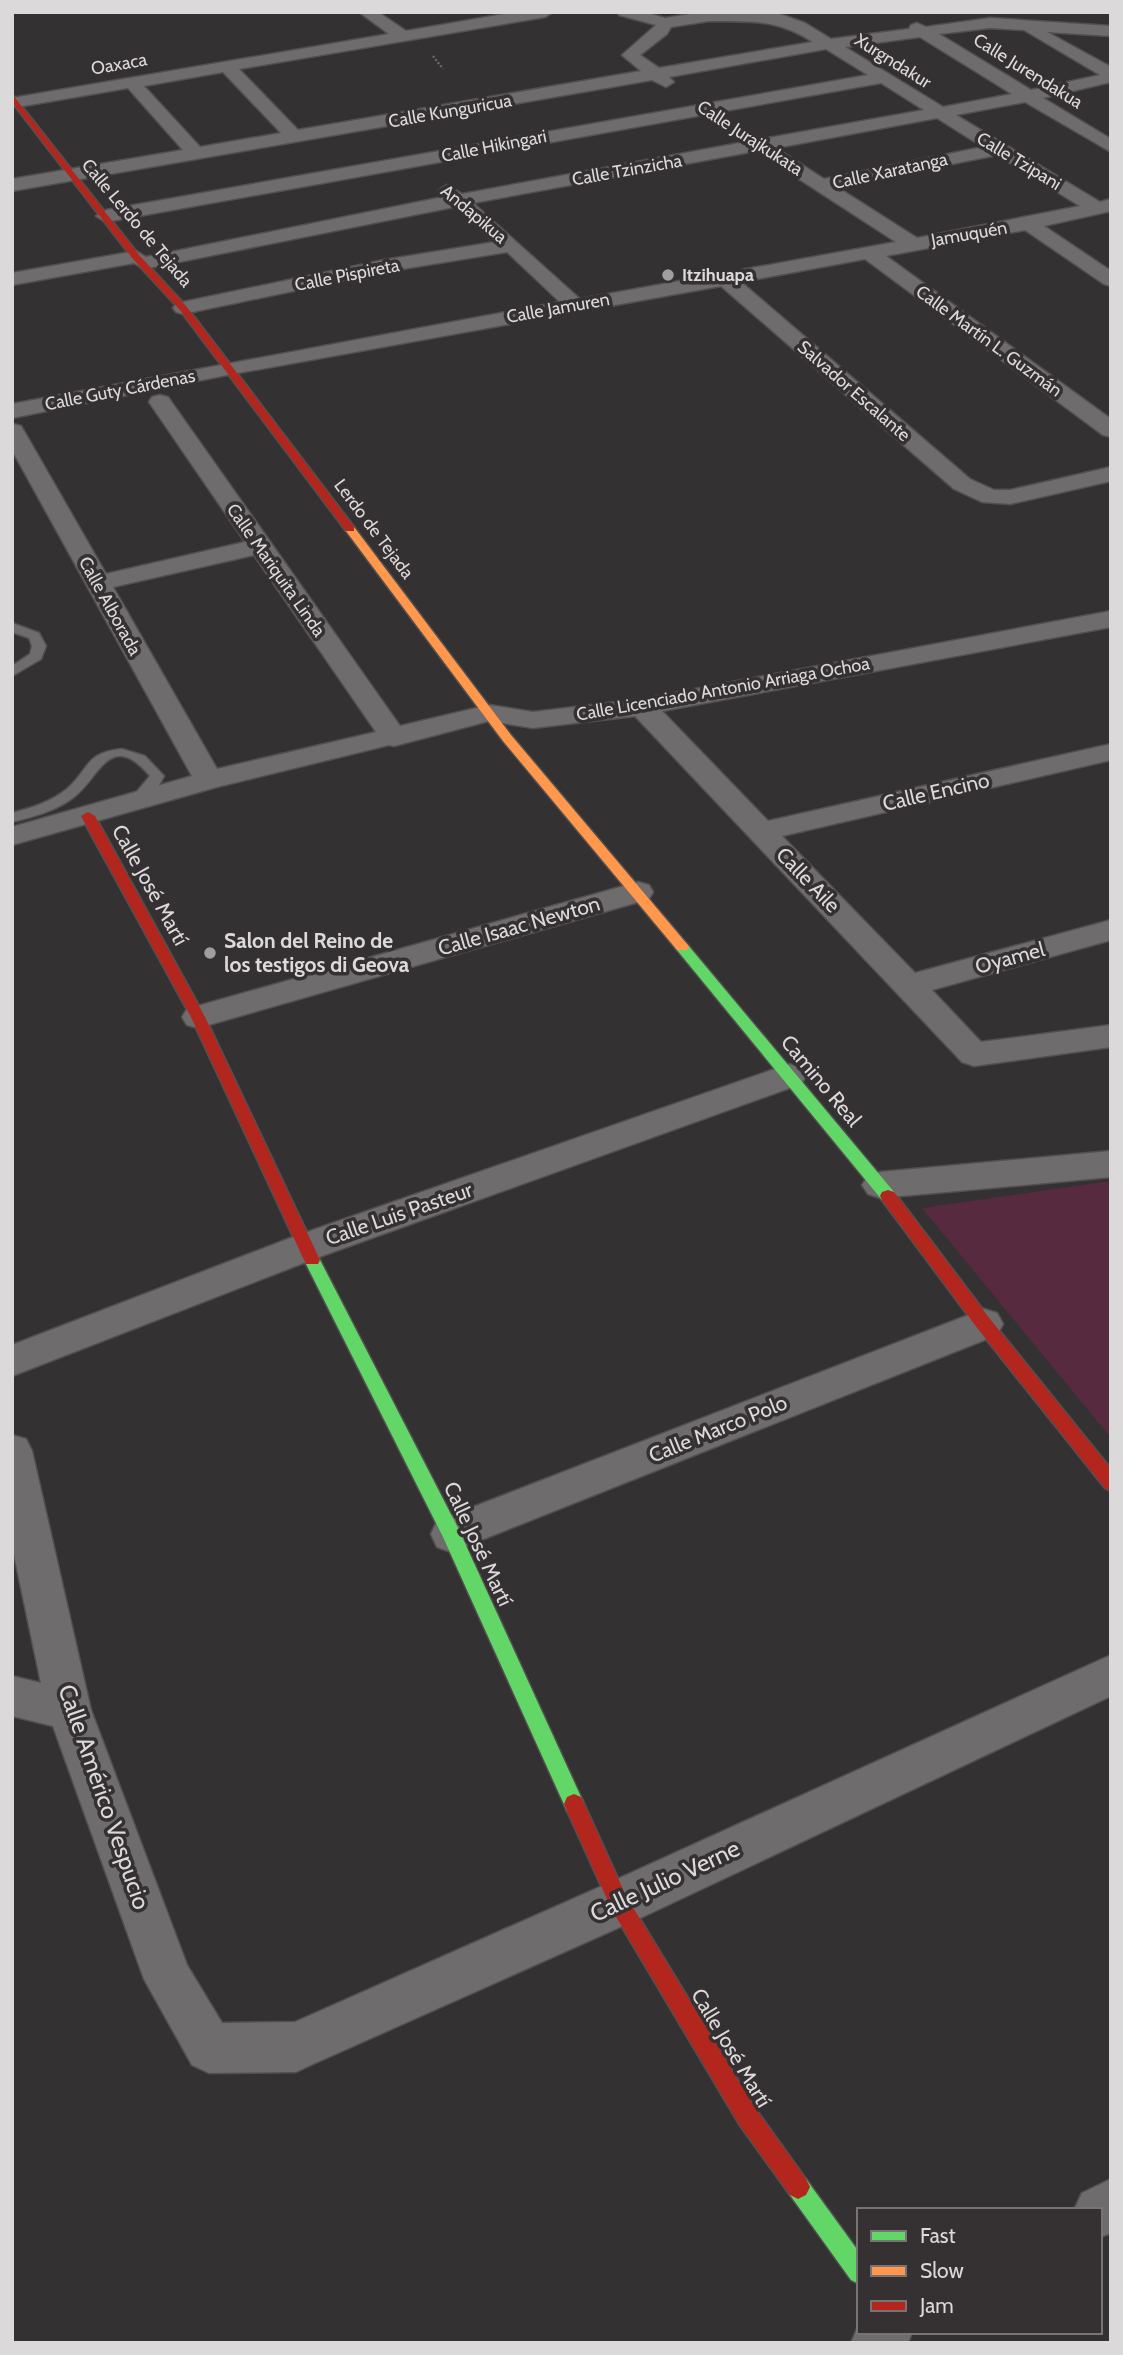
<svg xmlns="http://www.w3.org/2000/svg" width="1123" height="2355" viewBox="0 0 1123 2355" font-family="Cabin,sans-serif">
  <rect width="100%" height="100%" fill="#343132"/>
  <path fill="#572a3f" d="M1111 1181V1438L922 1208Z"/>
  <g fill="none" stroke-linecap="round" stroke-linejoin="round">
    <g stroke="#524f50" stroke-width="3">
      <g id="lane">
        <path d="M12 623 39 633 46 646 41 659 12 676V666L30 654 32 646 29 638 12 632Z"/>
        <path d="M122 749 145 756 164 776 157 789 140 805H130L128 802 150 776C110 729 100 777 74 797 56 811 33 817 12 822V813C31 808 51 802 67 789 89 770 85 752 122 749Z"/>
      </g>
    </g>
    <g stroke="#524f50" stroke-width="3">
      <g id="street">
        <path d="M359 12H378L406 31 516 12H553L545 17 239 69 298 130 641 71 622 55 656 25 619 15 617 12H644L665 18 703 12 777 13 805 23 831 39 909 29 911 25 917 23 926 27 990 18 1111 26V36L1047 32 1111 67V82L1043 98 1111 139V152L1025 102 956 115 1100 202 1111 199V211L1044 226 1111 271V286L1104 284 1025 230 886 256 1111 419V437L1103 435 865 259 741 282 970 479 994 490H1010L1111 467V481L1010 504 982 502 954 489 721 286 227 375 12 418V404L560 302 507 252 384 272 183 314 176 312 173 308 176 304 183 302 384 260 495 242 454 207 144 269 134 263 12 285V273L136 251 146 257 443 197 438 191 447 185 462 194 745 142 747 137 753 136 762 139 924 110 881 83 106 222 96 216 106 210 868 75 826 49 669 77 674 82 666 87 652 80 12 191V179L183 150 128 88 18 107 12 106V98L389 34ZM709 21C752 22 775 18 813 42L659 68 640 55 667 34 671 27ZM990 28 1024 30 1100 75 1031 90 939 34ZM920 37 1012 94 943 107 845 47ZM223 72 281 133 200 147 144 86ZM937 118 983 147 824 179 776 148ZM756 151 896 242 580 299 473 203ZM997 155 1080 206 917 238 837 187Z"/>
        <path d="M160 395 168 397 400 726 489 705 533 712 642 699 1111 611V627L662 711 768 821 1111 744V760L782 836 915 973 1111 920V940L932 990 981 1042 1111 1025V1047L974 1066 962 1062 635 716 533 728 489 721 394 746 389 745 217 787 12 845V827L192 776 12 450 13 424 21 426 24 431 106 574 245 542 149 402 152 397ZM254 555 376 732 217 769 113 587Z"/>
        <path d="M638 882 649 885 653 892 649 899 198 1028 187 1025 182 1017 187 1009Z"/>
        <path d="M789 1064 801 1068 806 1076 801 1084 319 1257 12 1376V1345L293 1237Z"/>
        <path d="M1111 1151V1177L880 1198 868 1194 862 1185 868 1176 880 1172Z"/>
        <path d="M984 1309 997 1313 1003 1324 997 1335 451 1552 437 1547 431 1534 437 1521Z"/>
        <path d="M12 1435 26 1439 32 1451 91 1710 187 1965 222 2023 295 2022 602 1886 1111 1655V1696L636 1920 313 2064 296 2072 209 2073 192 2065 144 1979 53 1726 12 1716V1676L41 1683 12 1545Z"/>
        <path d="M1111 2179V2233L1100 2237V2210H1074L1082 2193Z"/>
        <path d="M859 2324V2332H912L908 2343H851Z"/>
      </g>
    </g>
    <g stroke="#524f50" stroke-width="3">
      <g id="fast">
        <path d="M682 942 687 944 894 1192 896 1196 894 1200H882L677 950 675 947Z"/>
        <path d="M312 1254 318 1256 320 1260 458 1528 581 1797 584 1804 581 1811 574 1814 567 1811 443 1537 304 1260 306 1256Z"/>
        <path d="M798 2175 806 2179 859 2252V2284L851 2280 790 2195 786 2187 790 2179Z"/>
      </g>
    </g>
    <g stroke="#524f50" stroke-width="3">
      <path id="slow" d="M350 526 354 527 511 735 687 944 689 947 687 950H677L503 741 346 531 345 529Z"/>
    </g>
    <g stroke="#524f50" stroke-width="3">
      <g id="jam">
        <path d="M12 94 139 255 186 306 354 527V531H346L180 310 133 259 12 102Z"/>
        <path d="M88 812 95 816 205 1017 320 1260 318 1264H306L304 1260 191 1017 81 816Z"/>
        <path d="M888 1190 894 1192 990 1319 1111 1469V1491L1105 1488 978 1329 882 1200 880 1196 882 1192Z"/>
        <path d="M574 1794 581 1797 626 1896 755 2108 806 2179 810 2187 806 2195 798 2199 790 2195 739 2124 612 1910 564 1804 567 1797Z"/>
      </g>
    </g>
    <path stroke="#6a6869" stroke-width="2.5" stroke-dasharray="2 2" stroke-linecap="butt" d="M433 56 443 69"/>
    <use href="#lane" fill="#6e6c6d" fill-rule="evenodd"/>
    <use href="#street" fill="#6e6c6d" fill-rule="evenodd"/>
    <use href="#fast" fill="#63d668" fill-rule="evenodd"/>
    <use href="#slow" fill="#ff974d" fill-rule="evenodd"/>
    <use href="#jam" fill="#b3261e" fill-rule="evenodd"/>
  </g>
  <g fill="#a19e9f" stroke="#353032" stroke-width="2.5">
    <circle cx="668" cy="275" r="7"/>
    <circle cx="210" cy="953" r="7"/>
  </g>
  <g text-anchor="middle" stroke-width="7" stroke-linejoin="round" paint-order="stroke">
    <g font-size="18" fill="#dcd9da" stroke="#353032">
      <text transform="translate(893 61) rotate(32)" y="6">Xurgndakur</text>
      <text transform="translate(119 64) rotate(-10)" y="6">Oaxaca</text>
      <text transform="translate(1028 71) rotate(32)" y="6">Calle Jurendakua</text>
      <text transform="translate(450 111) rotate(-10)" y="6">Calle Kunguricua</text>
      <text transform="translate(750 138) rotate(33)" y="6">Calle Jurajkukata</text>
      <text transform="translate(494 146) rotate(-11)" y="6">Calle Hikingari</text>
      <text transform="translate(1019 161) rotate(31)" y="6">Calle Tzipani</text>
      <text transform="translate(627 170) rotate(-10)" y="6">Calle Tzinzicha</text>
      <text transform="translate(890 171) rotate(-12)" y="6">Calle Xaratanga</text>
      <text transform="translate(474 214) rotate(40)" y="6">Andapikua</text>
      <text transform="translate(137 223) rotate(50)" y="6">Calle Lerdo de Tejada</text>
      <text transform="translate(969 234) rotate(-10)" y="6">Jamuquén</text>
      <text transform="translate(347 275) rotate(-11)" y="6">Calle Pispireta</text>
      <text transform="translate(558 308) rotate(-10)" y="6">Calle Jamuren</text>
      <text transform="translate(989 341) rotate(36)" y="6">Calle Martín L. Guzmán</text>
      <text transform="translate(120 390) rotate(-11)" y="6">Calle Guty Cárdenas</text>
      <text transform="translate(854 391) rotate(41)" y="6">Salvador Escalante</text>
      <text transform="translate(374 529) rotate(53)" y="6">Lerdo de Tejada</text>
      <text transform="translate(276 570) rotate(55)" y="6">Calle Mariquita Linda</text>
      <text transform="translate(110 606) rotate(61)" y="6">Calle Alborada</text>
      <text transform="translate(723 689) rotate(-10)" y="6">Calle Licenciado Antonio Arriaga Ochoa</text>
    </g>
    <g font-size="18" font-weight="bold" fill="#dcd9da" stroke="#353032" text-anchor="start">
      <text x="682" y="281">Itzihuapa</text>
    </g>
    <g font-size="21" fill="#dcd9da" stroke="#353032">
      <text transform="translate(936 792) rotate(-13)" y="7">Calle Encino</text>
      <text transform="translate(808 880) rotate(46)" y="7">Calle Aile</text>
      <text transform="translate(150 885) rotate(61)" y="7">Calle José Martí</text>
      <text transform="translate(519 926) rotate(-16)" y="7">Calle Isaac Newton</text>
      <text transform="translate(1010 958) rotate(-15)" y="7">Oyamel</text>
      <text transform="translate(821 1081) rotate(50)" y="7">Camino Real</text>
      <text transform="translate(399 1214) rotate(-19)" y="7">Calle Luis Pasteur</text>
      <text transform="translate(718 1429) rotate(-22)" y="7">Calle Marco Polo</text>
      <text transform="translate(478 1544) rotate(65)" y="7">Calle José Martí</text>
      <text transform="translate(731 2048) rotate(59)" y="7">Calle José Martí</text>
    </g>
    <g font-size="21" font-weight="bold" fill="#dcd9da" stroke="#353032" text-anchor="start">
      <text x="224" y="948">Salon del Reino de<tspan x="224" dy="24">los testigos di Geova</tspan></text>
    </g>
    <g font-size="24" fill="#dcd9da" stroke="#353032">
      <text transform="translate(104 1797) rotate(71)" y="8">Calle Américo Vespucio</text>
      <text transform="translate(665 1881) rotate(-25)" y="8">Calle Julio Verne</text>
    </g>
  </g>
  <rect width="1123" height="2355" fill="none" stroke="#dcd9da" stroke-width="28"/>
  <rect x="857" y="2208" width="245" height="126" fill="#353032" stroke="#787475" stroke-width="2"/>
  <rect x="871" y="2231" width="35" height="10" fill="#63d668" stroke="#787475" stroke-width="2"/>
  <text x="920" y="2243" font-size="21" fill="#dcd9da">Fast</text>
  <rect x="871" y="2266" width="35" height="10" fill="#ff974d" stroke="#787475" stroke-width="2"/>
  <text x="920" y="2278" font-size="21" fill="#dcd9da">Slow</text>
  <rect x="871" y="2301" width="35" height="10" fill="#b3261e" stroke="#787475" stroke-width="2"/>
  <text x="920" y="2313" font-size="21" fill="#dcd9da">Jam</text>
</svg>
